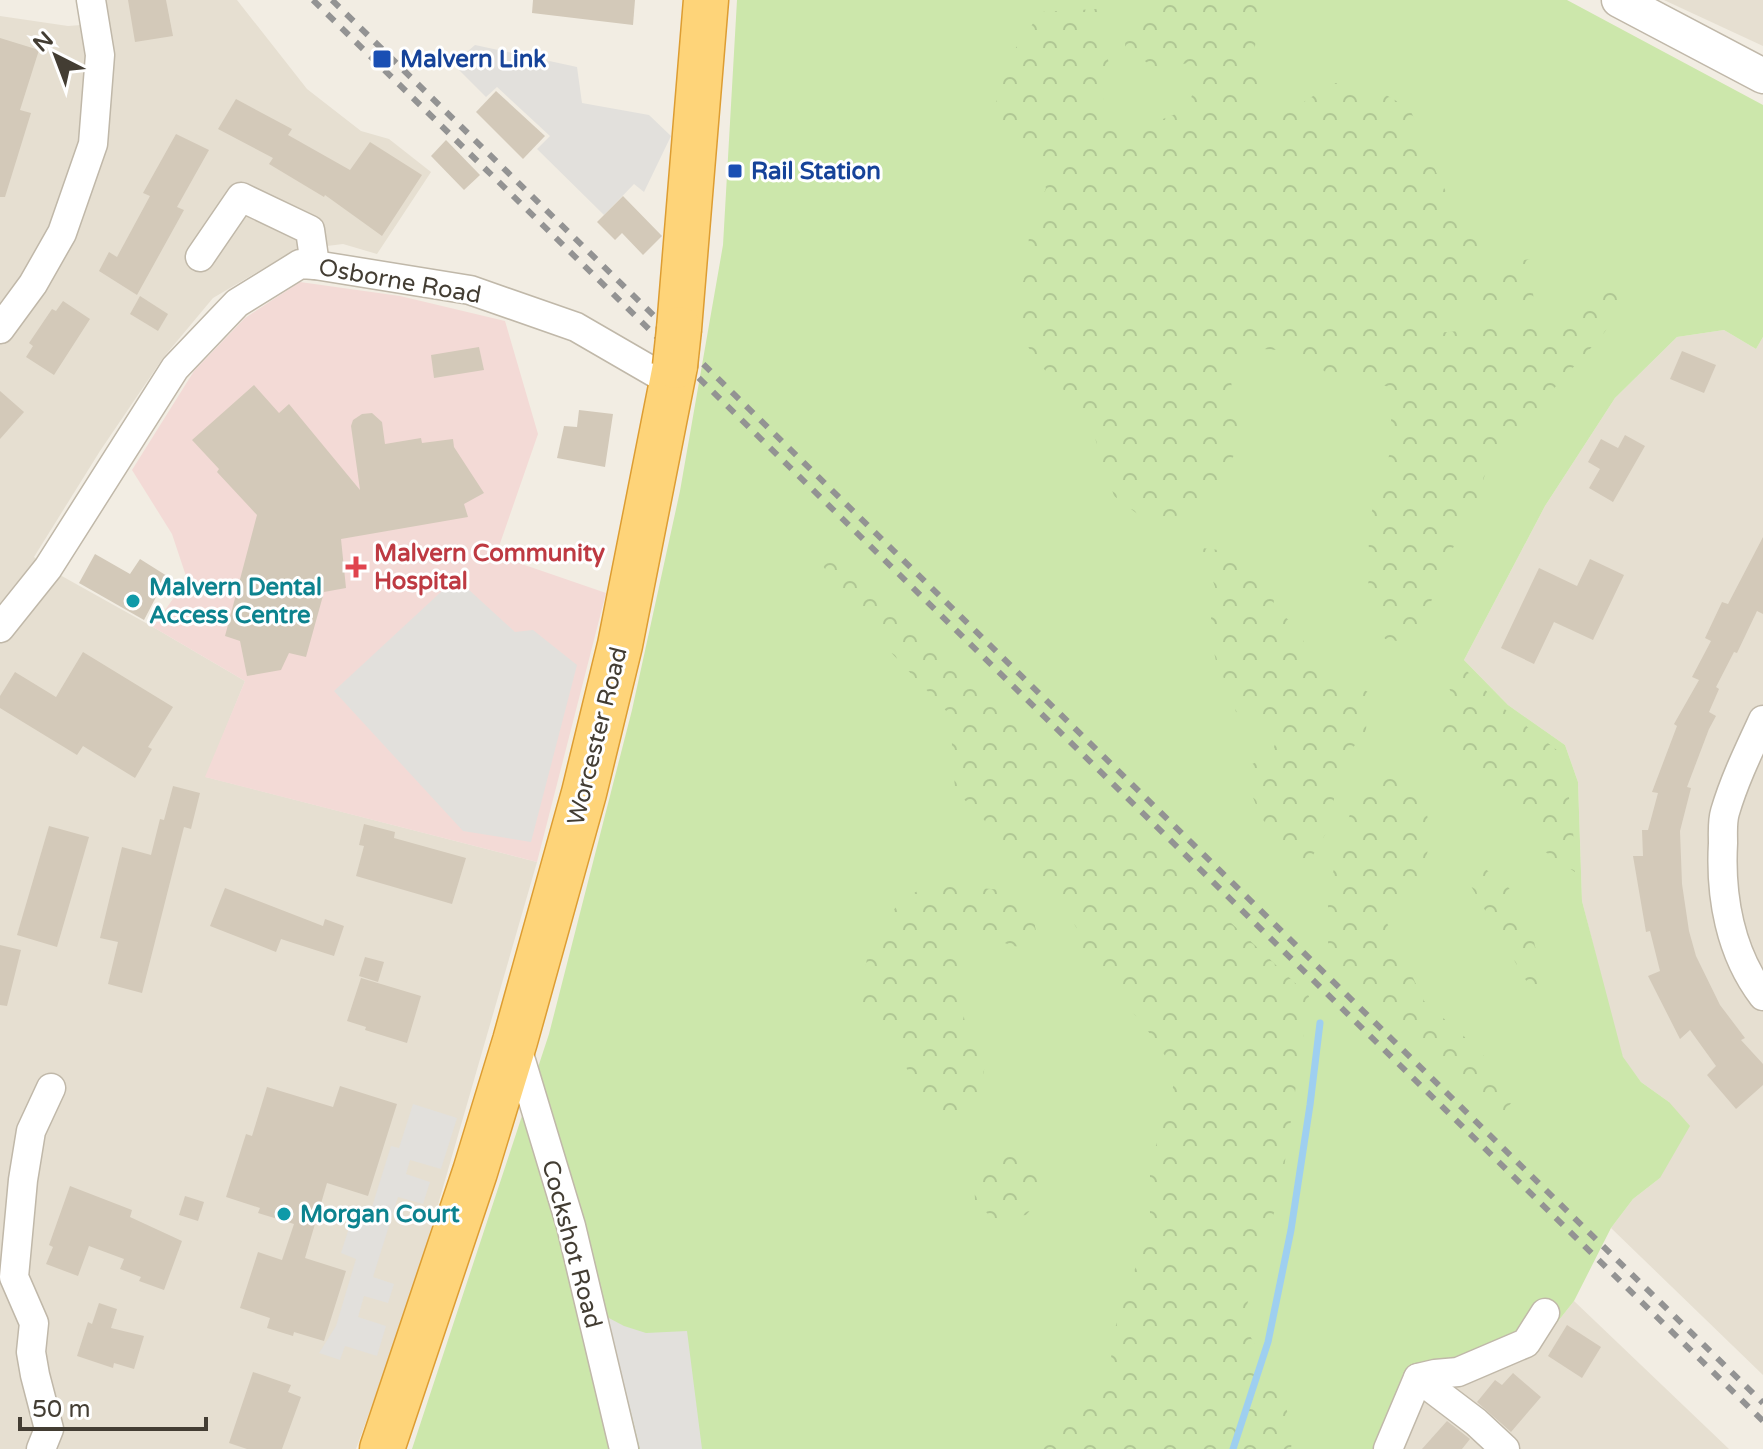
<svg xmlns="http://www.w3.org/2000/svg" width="1763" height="1449" viewBox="0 0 1763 1449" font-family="'Varela Round',sans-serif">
  <defs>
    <pattern id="forest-crowns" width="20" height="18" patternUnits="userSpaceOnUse" patternTransform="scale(2)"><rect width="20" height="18" fill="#cce7ab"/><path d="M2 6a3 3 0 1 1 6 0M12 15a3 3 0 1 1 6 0" fill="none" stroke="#b0c794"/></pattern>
  </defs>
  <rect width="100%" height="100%" fill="#f2ede3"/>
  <g fill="#e6dfd1">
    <path d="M104 0H237L307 89 361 131 389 139 431 172 377 254 343 244 295 250 213 298 163 358 100 451 34 557 60 575 153 627 245 681 206 777 537 862 411 1298 356 1449H0V16L68 26 109 23Z"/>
    <path d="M1664 0H1763V46L1666 1Z"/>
    <path d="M1724 330 1756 349 1763 337V1375L1611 1228 1633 1199 1660 1178 1669 1102 1641 1082 1623 1058 1615 1031 1582 901 1578 782 1565 745 1508 705 1464 660 1545 506 1615 398 1677 337Z"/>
    <path d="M1574 1301 1729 1449H1398L1414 1408 1455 1386 1529 1358Z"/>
  </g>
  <path fill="#f3dad6" d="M300 282 400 296 505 321 538 434 496 555 606 593 537 862 205 777 245 681 153 627 187 579 172 534 132 470 194 371 245 318Z"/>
  <path fill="#cce7ab" d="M737 0H1567L1763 105V337L1756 349 1724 330 1677 337 1615 398 1545 506 1464 660 1508 705 1565 745 1578 782 1582 901 1623 1057 1641 1082 1669 1102 1690 1126 1660 1178 1633 1199 1611 1228 1574 1301 1529 1358 1455 1386 1414 1408 1398 1449H412L549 1034 632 710 680 491 723 245Z"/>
  <g fill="url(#forest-crowns)">
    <path d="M1154 0H1262L1254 53 1265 122 1284 115 1333 83 1369 85 1410 109 1437 174 1462 223 1484 234 1481 268 1530 259 1534 304 1446 311 1435 333 1532 325H1571L1610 288 1626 305 1599 339 1547 396 1518 443 1486 472 1471 514 1446 561 1428 610 1409 643 1385 639 1366 592 1371 571 1367 527 1392 446 1390 387 1327 373 1296 351 1244 348 1230 375 1241 443 1211 495 1156 528 1114 496 1094 435 1078 405 1043 368 1019 334 1018 296 1027 270 1029 234 1046 188 1027 142 992 118 1008 59 1041 12 1097 9 1109 64 1102 106 1137 129 1186 110 1202 71 1191 62 1158 71 1125 46 1126 34Z"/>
    <path d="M1202 548 1227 551 1273 578 1274 608 1301 630 1308 664 1340 677 1368 692 1366 731 1340 764 1329 828 1303 872 1283 840 1262 819 1249 788 1252 764 1271 756 1276 741 1279 721 1236 712 1230 692 1216 661 1209 630 1216 590Z"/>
    <path d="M840 556 1309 996 1281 1189 1242 1322C1262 1358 1297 1407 1291 1449H1039L1048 1438 1107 1384 1119 1305 1150 1235V1166L1177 1073 1141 1021 1081 963 1080 933 1051 889 955 790 950 715 868 628 820 562Z"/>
    <path d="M1461 665 1502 707 1558 751 1567 782 1573 829 1575 872 1544 851 1518 796 1491 781 1475 778 1462 754 1439 745 1434 723 1453 715 1456 702 1447 684Z"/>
    <path d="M1403 770 1424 798 1431 836 1421 881 1390 904 1387 923 1424 1001 1467 1039 1520 1093 1496 1120 1347 970 1328 955V896L1338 850 1351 811 1381 774Z"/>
    <path d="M1483 867 1509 888 1532 933 1546 994 1531 989 1471 886Z"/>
    <path d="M936 884 1002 890 1033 915 1039 948 1013 946 980 934 961 943 958 982 965 1023 985 1066 975 1110 947 1121 928 1117 914 1097 909 1073 896 1047 858 998 871 942 903 897Z"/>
    <path d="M1019 1147 1040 1160 1046 1192 1026 1215 993 1219 975 1201 974 1175 995 1151Z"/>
  </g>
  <g fill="#e2e0dc">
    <path d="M475 45 577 67 582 103 649 115 671 136 644 192 634 184 604 215 537 149 550 136 497 87 486 97 453 64Z"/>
    <path d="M456 578 515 632 533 630 577 665 531 842 463 831 334 691Z"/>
    <path d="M413 1104 457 1118 441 1169 410 1160 406 1174 430 1182 423 1204 398 1197 373 1277 394 1284 388 1303 364 1296 358 1317 386 1326 377 1356 345 1346 340 1360 319 1353 336 1326 356 1259 341 1253 356 1206 371 1210 391 1146 399 1148Z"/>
    <path d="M607 1317 624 1326 646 1333 687 1331 702 1449H640Z"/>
  </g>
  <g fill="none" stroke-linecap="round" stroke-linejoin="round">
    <path stroke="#9ecff0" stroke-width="7" d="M1233 1449 1268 1342 1291 1230 1310 1105 1320 1023"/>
  </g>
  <g fill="#d3c9b9">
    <path d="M128 0H166L173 36 135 42Z"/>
    <path d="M533 0H635L633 25 532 13Z"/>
    <path d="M0 38 39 50 20 110 31 113 5 197H0Z"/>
    <path d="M496 91 545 136 523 159 476 112Z"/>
    <path d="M236 99 292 129 288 135 350 170 370 142 422 175 382 236 325 195 324 197 269 164 273 158 218 129Z"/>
    <path d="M176 134 209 150 177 207 184 210 137 295 99 271 109 252 117 257 150 196 143 193Z"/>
    <path d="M446 140 480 175 464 190 431 156Z"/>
    <path d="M623 196 662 236 643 255 622 233 615 240 597 222Z"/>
    <path d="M140 296 168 314 158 331 130 314Z"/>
    <path d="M63 301 90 319 54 375 26 357 33 346 29 343 52 309 56 311Z"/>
    <path d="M479 347 484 370 434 378 431 355Z"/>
    <path d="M1682 351 1716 365 1704 393 1670 379Z"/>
    <path d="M254 385 279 413 289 404 360 490 351 426 353 420 362 414 372 413 382 422 385 444 421 438 422 443 453 439 454 447 484 493 464 504 468 517 341 539 346 588 324 592 306 657 289 653 281 670 247 676 240 641 225 636 257 515 217 472 219 469 192 440Z"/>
    <path d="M0 391 24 412 0 439Z"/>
    <path d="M579 410 613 414 605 467 557 458 564 426 577 427Z"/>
    <path d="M1625 435 1645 446 1613 502 1589 488 1600 469 1588 462 1601 439 1618 448Z"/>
    <path d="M1763 537V614L1757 611 1737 653 1734 652 1716 687 1719 689 1709 712 1716 716 1709 729 1687 787 1691 788 1680 831 1682 884 1689 931 1696 956 1720 1005 1745 1038 1741 1040 1763 1064V1085L1736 1109 1707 1075 1716 1066 1690 1030 1680 1039 1648 976 1660 971 1650 931 1646 932 1633 856H1643L1642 830H1648L1658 793 1652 792 1677 726 1674 724 1699 680 1692 677 1711 641 1705 638 1722 602 1728 604Z"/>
    <path d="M95 554 130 574 140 559 167 576 144 620 79 583Z"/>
    <path d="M1590 559 1624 575 1593 640 1554 622 1534 664 1501 648 1539 568 1577 586Z"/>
    <path d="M83 652 173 707 148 747 152 749 135 778 83 746 77 755 0 708V696L15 672 56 697Z"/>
    <path d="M173 786 200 793 191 829 184 827 142 993 108 984 118 942 100 938 122 847 151 855 160 819 164 820Z"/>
    <path d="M364 824 395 832 394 838 466 858 452 904 356 876 364 846 359 845Z"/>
    <path d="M49 826 89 837 57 947 17 935Z"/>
    <path d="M225 888 323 926 325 919 344 926 334 956 281 939 276 952 210 926Z"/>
    <path d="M0 945 21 950 7 1006 0 1005Z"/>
    <path d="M365 957 384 962 378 982 359 976Z"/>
    <path d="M361 978 421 996 407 1043 365 1030 366 1027 347 1021Z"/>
    <path d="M340 1086 397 1104 368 1196 327 1183 305 1258 346 1271 324 1341 294 1332 293 1336 267 1328 270 1318 240 1308 258 1252 282 1260 294 1224 258 1213 260 1208 226 1197 246 1134 252 1136 267 1087 333 1107Z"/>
    <path d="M70 1186 132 1210 130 1217 182 1241 164 1290 139 1281 141 1277 120 1269 124 1259 89 1246 78 1276 46 1264 53 1247 49 1245Z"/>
    <path d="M185 1196 204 1202 198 1221 179 1215Z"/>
    <path d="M99 1303 117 1309 111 1328 144 1336 134 1369 114 1363 113 1368 77 1356 88 1322 92 1324Z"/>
    <path d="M1567 1325 1601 1347 1582 1378 1548 1356Z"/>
    <path d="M253 1372 291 1385 288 1392 301 1397 282 1449H247L229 1443Z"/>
    <path d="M1513 1373 1541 1397 1511 1432 1477 1402 1495 1380 1502 1385Z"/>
    <path d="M1447 1421 1470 1439 1462 1449H1422Z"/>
  </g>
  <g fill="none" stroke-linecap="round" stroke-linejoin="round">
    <g stroke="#c0b8a9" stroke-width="31">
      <g id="minor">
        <path d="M200 257 241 197 310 230 315 265"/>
        <path d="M0 329 33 284 62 233 93 144 100 55 91 0"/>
        <path d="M0 628 48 568 175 368 237 303 300 264 315 265 470 290 576 327 671 382"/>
        <path d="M1763 720C1749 750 1734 781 1725 812 1722 822 1723 833 1723 843 1720 896 1730 953 1763 996"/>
        <path d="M516 1044 571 1226 624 1449"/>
        <path d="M1418 1378 1476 1422 1505 1449"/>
        <path d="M41 1449 49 1429 35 1375 31 1352 34 1323 14 1277 23 1180 31 1131 51 1088"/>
        <path d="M1388 1449 1418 1378 1435 1374 1458 1372 1526 1343 1545 1313"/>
      </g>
    </g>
    <g stroke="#c0b8a9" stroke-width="37">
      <path id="tertiary" d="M1619 0 1763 76"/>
    </g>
    <g stroke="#dd9d32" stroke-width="47">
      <g id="trunk">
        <path d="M679 329 706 0"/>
        <path d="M382 1449 475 1172 515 1041 584 793 620 645 675 366"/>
      </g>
    </g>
    <use href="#minor" stroke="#fff" stroke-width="28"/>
    <use href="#tertiary" stroke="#fff" stroke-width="34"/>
    <use href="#trunk" stroke="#fed479" stroke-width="44"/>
    <g stroke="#939393" stroke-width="6" stroke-dasharray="10 10" stroke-linecap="butt">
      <path d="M313 0 1763 1421"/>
      <path d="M332 0 1763 1403"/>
    </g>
    <g stroke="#dd9d32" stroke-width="47" stroke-linecap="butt">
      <path id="trunk-bridge" d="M675 366 679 329"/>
    </g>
    <use href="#trunk-bridge" stroke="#fed479" stroke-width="44"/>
  </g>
  <g fill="#1a4fb4" stroke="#fff" stroke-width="3">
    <rect x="372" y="49" width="20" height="20" rx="4"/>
    <rect x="727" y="163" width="16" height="16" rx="4"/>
  </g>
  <path fill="#e0444e" stroke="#fff" stroke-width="3" d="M352 555h8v8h8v8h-8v8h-8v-8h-8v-8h8z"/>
  <g fill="#0f9aa8" stroke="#fff" stroke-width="3">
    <circle cx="133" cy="601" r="8"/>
    <circle cx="284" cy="1214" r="8"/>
  </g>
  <g text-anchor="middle" stroke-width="6" stroke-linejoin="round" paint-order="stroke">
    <g font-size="24" font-weight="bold" fill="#164399" stroke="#fff" text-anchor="start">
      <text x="400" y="67">Malvern Link</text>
      <text x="751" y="179">Rail Station</text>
    </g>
    <g font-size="24" fill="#433d33" stroke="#fff">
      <text transform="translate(400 281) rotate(10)" y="8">Osborne Road</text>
      <text transform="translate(597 736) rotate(-76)" y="8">Worcester Road</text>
      <text transform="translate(572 1244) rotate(75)" y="8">Cockshot Road</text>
    </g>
    <g font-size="24" font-weight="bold" fill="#be3a42" stroke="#fff" text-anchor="start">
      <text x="374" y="561">Malvern Community<tspan x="374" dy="28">Hospital</tspan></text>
    </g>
    <g font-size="24" font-weight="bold" fill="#0d838f" stroke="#fff" text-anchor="start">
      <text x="149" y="595">Malvern Dental<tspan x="149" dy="28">Access Centre</tspan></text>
      <text x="300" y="1222">Morgan Court</text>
    </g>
  </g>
  <g transform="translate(56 56) rotate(318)" stroke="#ffffff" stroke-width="6" paint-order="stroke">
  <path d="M0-6L14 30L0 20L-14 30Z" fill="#433d33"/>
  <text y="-12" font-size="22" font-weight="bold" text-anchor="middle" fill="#433d33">N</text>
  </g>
  <path d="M20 1417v12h186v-12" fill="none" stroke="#433d33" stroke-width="4"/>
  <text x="32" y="1417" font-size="24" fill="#433d33" stroke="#ffffff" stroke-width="6" paint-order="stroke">50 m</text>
</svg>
